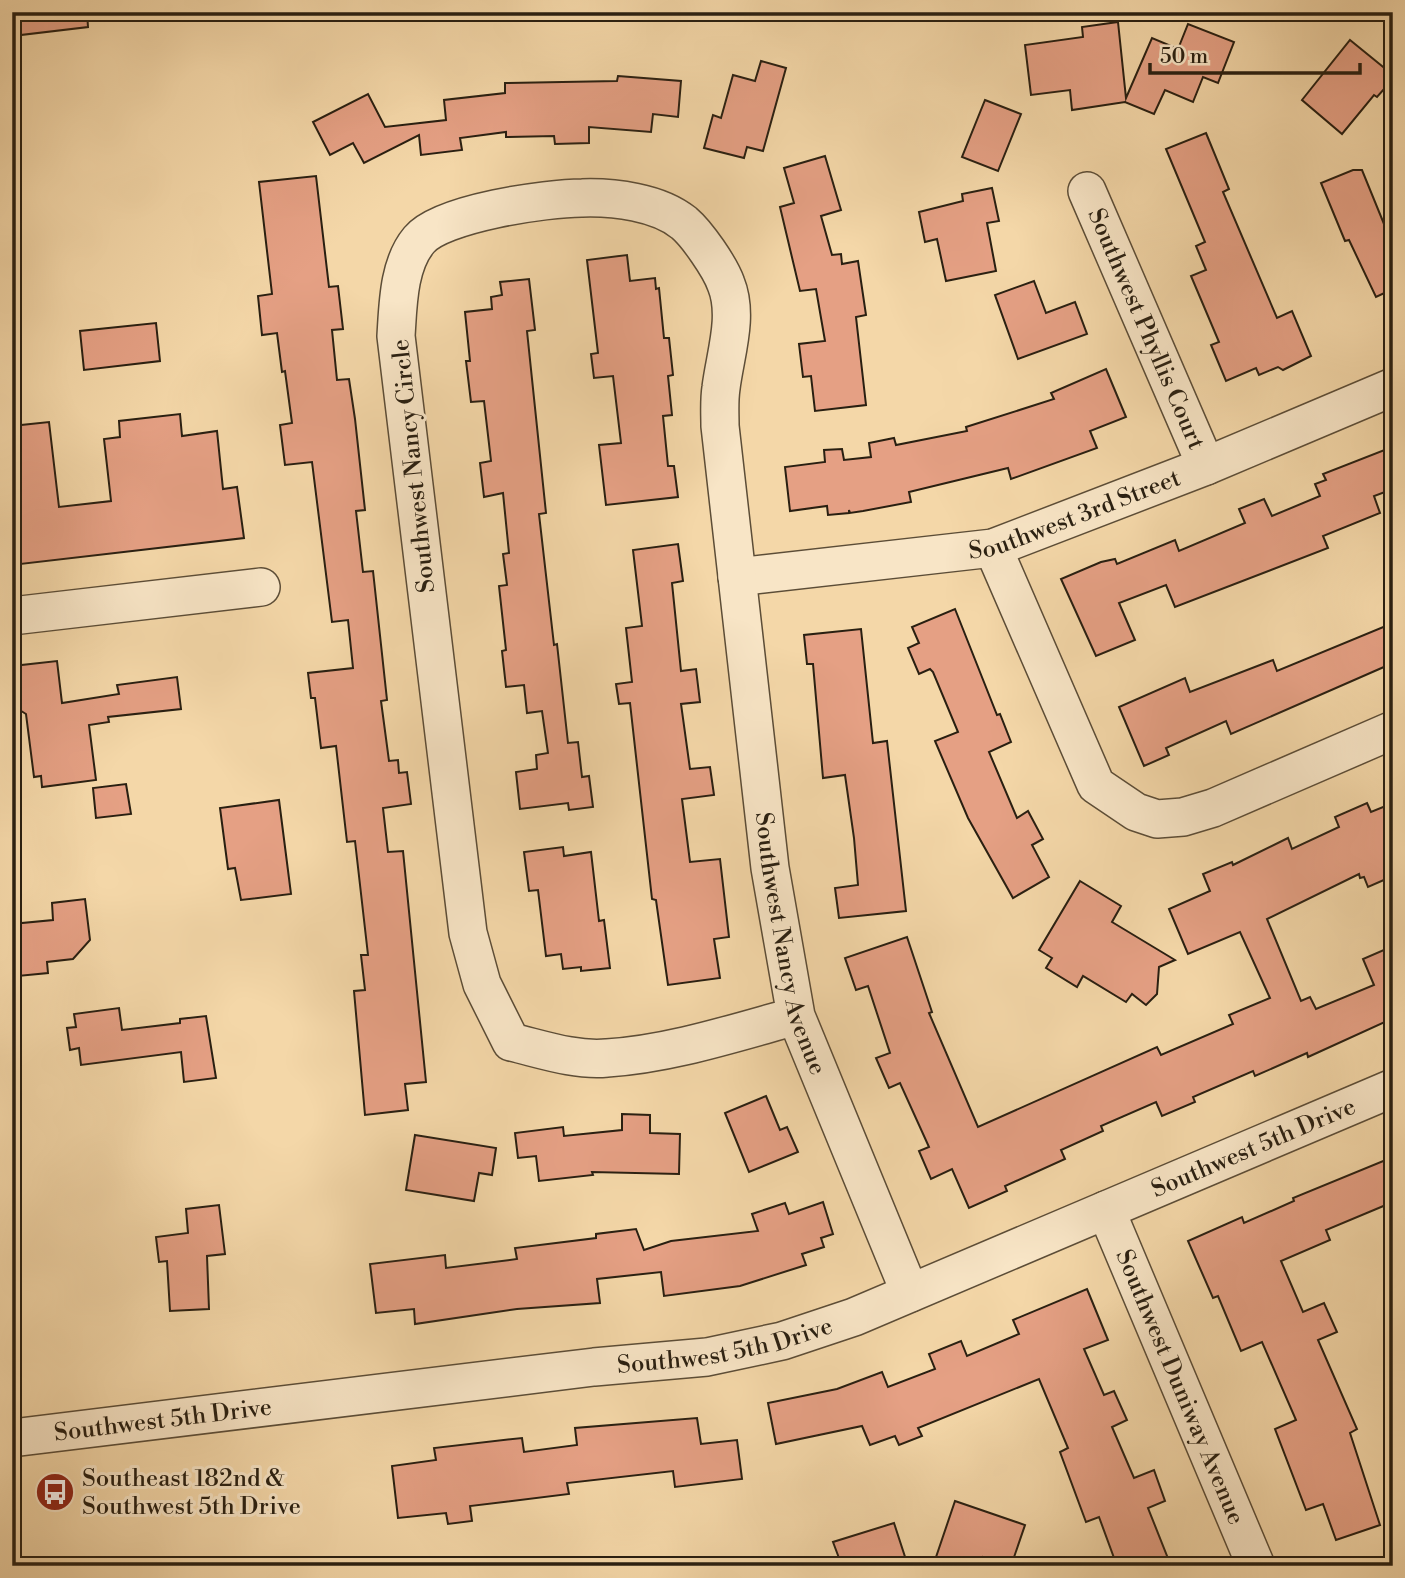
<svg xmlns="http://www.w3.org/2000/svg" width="1405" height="1578" viewBox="0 0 1405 1578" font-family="'Libre Bodoni',serif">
  <rect width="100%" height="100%" fill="#f4d7a8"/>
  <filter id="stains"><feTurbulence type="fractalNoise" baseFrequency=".00286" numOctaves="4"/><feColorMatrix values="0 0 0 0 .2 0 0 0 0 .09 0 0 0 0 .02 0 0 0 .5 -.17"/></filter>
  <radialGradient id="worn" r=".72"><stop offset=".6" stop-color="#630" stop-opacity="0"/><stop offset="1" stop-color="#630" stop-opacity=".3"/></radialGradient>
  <g fill="#e5a084" stroke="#291f11" stroke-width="2">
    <path d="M12 12H87L88 27 12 36Z"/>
    <path d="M1118 22 1126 98 1152 38 1178 49 1188 24 1234 42 1218 83 1203 77 1193 102 1165 90 1154 114 1125 102 1072 110 1070 90 1031 95 1025 45 1083 37 1082 27Z"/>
    <path d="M1350 40 1393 75V79L1377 97 1374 95 1342 134 1302 100Z"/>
    <path d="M761 61 786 68 763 151 747 147 744 158 704 148 713 115 721 118 733 75 755 81Z"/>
    <path d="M618 76 681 81 678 117 653 114 651 132 589 127V143L555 144 554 136 506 137V132L460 138 462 150 421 155 419 135 364 163 353 143 330 155 313 122 368 94 385 127 446 120 444 100 505 93V83L617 81Z"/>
    <path d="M985 100 1021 114 998 171 962 157Z"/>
    <path d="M1206 133 1229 189 1223 192 1277 318 1292 311 1311 356 1283 370 1278 367 1259 375 1256 368 1226 381 1211 345 1219 342 1191 276 1206 270 1196 246 1205 242 1166 149Z"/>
    <path d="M825 156 841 210 821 216 832 255 841 254 842 264 858 261 866 315 856 317 866 405 815 411 811 376 803 377 799 344 825 341 816 289 800 291 780 207 794 203 784 168Z"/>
    <path d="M1353 170H1362L1393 246V289L1376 297 1349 240 1345 241 1321 183Z"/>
    <path d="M316 176 329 287 338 286 343 329 332 330 337 380 349 379 355 419 365 510 356 511 363 572 373 571 387 700 381 701 389 761 398 760 399 773 407 772 411 804 383 808 388 852 403 851 426 1082 405 1084 408 1110 365 1115 354 991 365 990 361 955H368L355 841 347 842 336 746 321 748 315 698H311L308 673 353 668 348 620 332 622 312 462 285 465 280 425 292 423 285 371 282 372 277 333 262 335 258 296 272 294 259 182Z"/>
    <path d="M992 188 999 221 987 223 996 271 946 281 937 239 925 242 919 212 963 201 962 194Z"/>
    <path d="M627 255 630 281 655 278 656 289 659 288 664 338H669L673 375 668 376 672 415 663 416 668 466H674L678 497 606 505 599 445 621 443 613 376 594 378 591 354 598 353 587 260Z"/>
    <path d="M529 279 535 330 527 331 546 513 539 514 554 645 557 644 568 743 578 742 582 777 589 776 593 807 569 810 568 803 520 809 516 772 537 769 536 755 548 753 542 711 527 713 524 685 506 687 502 651 506 650 499 586 507 585 503 554 509 553 503 493 484 497 480 463 491 461 484 401 471 402 466 361H470L465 312 492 309 491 297 502 295 500 282Z"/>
    <path d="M1034 281 1046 313 1075 302 1087 334 1018 359 995 295Z"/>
    <path d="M156 323 160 361 84 370 80 331Z"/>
    <path d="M1106 369 1126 417 1090 431 1097 448 1011 479 1008 468 909 492 911 502 863 511 850 513 849 510V513L828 515 827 506 790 511 785 467 825 462 824 450 842 449 844 460 871 457 869 443 894 438 896 445 967 431 966 427 1054 399 1051 393Z"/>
    <path d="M180 414 182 436 217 431 223 489 237 487 244 538 12 565V426L49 422 59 507 111 501 104 439 120 437 119 421Z"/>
    <path d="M1387 449 1393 463V489L1374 496 1380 513 1323 536 1328 548 1175 607 1166 585 1119 603 1135 640 1096 656 1061 579 1101 562 1115 559 1117 564 1175 540 1179 551 1245 523 1239 509 1264 499 1272 516 1320 496 1315 484 1326 480 1323 474Z"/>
    <path d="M678 544 683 581 672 583 681 671 696 669 700 702 681 704 690 769 710 767 714 795 682 799 690 862 720 859 729 937 714 939 720 978 668 985 656 900 652 899 630 703 619 704 616 684 632 682 626 628 642 626 633 550Z"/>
    <path d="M955 609 997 715 1000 714 1011 742 989 752 1017 818 1028 811 1043 839 1032 845 1049 877 1013 898 968 818 935 741 958 732 933 672 930 669 919 674 908 648 919 643 912 627Z"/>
    <path d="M1393 623V663L1231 734 1226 721 1166 748 1169 755 1144 766 1119 707 1185 678 1190 692 1273 660 1277 671Z"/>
    <path d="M861 629 873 743 887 741 906 911 839 918 835 888 858 885 854 838 845 775 823 778 813 664H807L804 635Z"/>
    <path d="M57 661 62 703 119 694 117 685 177 677 181 709 108 717 109 722 89 725 96 780 42 787 41 776 34 777 26 714 18 709 13 666Z"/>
    <path d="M126 784 131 814 96 818 93 788Z"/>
    <path d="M279 800 291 894 241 900 235 868 228 869 220 808Z"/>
    <path d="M1367 803 1371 812 1393 803V876L1368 887 1364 877 1360 878 1359 874 1267 919 1301 1001 1310 997 1316 1009 1374 985 1363 959 1393 946V1029L1389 1020 1308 1057 1307 1053 1255 1076 1253 1071 1193 1097 1195 1102 1162 1116 1156 1102 1101 1126 1103 1131 1061 1150 1065 1159 1005 1186 1007 1191 969 1208 952 1169 931 1179 919 1151 929 1147 900 1083 889 1088 876 1058 890 1053 868 986 856 990 845 958 907 937 932 1012 929 1013 978 1127 1157 1047 1161 1055 1233 1024 1229 1015 1270 998 1240 932 1188 954 1169 909 1210 891 1203 874 1232 862 1233 865 1288 838 1292 849 1339 827 1335 817Z"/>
    <path d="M563 847 564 856 591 852 599 921 604 920 610 968 581 971V967L563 969 561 954 546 956 538 890 529 891 524 852Z"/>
    <path d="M1080 881 1121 906 1112 922 1175 960 1159 967 1157 994 1146 1005 1132 994 1126 1002 1083 976 1077 987 1046 968 1052 958 1039 950Z"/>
    <path d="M85 899 90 940 73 959 47 962 48 973 18 976 12 924 53 920 52 903Z"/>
    <path d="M119 1008 122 1030 180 1023V1019L206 1016 216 1078 184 1082 181 1052 81 1065 79 1048 70 1050 67 1028 76 1027 74 1014Z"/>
    <path d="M766 1096 780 1130 787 1127 798 1152 749 1172 725 1113Z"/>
    <path d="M622 1114 650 1115V1133L680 1134 679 1174 592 1172 593 1175 539 1181 536 1156 518 1158 515 1133 563 1127 564 1136 622 1130Z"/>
    <path d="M415 1135 496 1148 492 1175 479 1173 474 1201 406 1190Z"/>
    <path d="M1393 1157V1202L1326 1230 1330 1240 1281 1261 1303 1312 1324 1303 1337 1332 1318 1340 1357 1429 1350 1433 1380 1525 1336 1540 1323 1504 1306 1510 1275 1429 1296 1420 1262 1342 1241 1351 1218 1296 1213 1298 1188 1241 1242 1217 1244 1223 1294 1201 1293 1198Z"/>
    <path d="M823 1202 833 1234 821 1238 824 1247 802 1254 806 1265 740 1286 664 1296 661 1272 597 1279 600 1303 517 1309 415 1324 414 1309 376 1313 370 1264 445 1255 446 1268 517 1259 515 1248 596 1238V1234L636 1229 644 1250 671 1241 758 1231 752 1214 785 1203 789 1214Z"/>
    <path d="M219 1205 225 1254 207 1256 209 1309 170 1311 167 1261 159 1262 156 1237 188 1233 186 1209Z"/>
    <path d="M1087 1289 1108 1340 1084 1349 1104 1395 1114 1391 1127 1420 1112 1427 1134 1478 1154 1470 1165 1501 1148 1508 1171 1566H1117L1099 1517 1086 1522 1060 1452 1068 1448 1039 1379 918 1428 922 1436 899 1445 895 1436 870 1445 862 1426 776 1444 768 1403 837 1389 882 1372 888 1387 935 1369 929 1354 961 1341 967 1356 1019 1334 1013 1320Z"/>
    <path d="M697 1418 701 1444 737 1440 742 1479 675 1487 673 1471 567 1483 569 1494 470 1506 472 1521 448 1524 446 1513 398 1518 392 1466 436 1460 434 1448 522 1438 524 1452 577 1445 575 1428Z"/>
    <path d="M955 1501 1025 1525 1011 1566 983 1557 980 1566H933Z"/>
    <path d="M894 1523 908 1566H842L833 1542Z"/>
  </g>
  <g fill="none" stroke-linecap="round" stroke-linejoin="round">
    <g stroke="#5c4d37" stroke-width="40">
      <g id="minor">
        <path id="s1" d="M1087 191 1206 466"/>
        <path d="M993 548 1096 785 1136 812 1157 819 1183 817 1213 808 1393 730"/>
        <path id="s2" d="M737 577 993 548 1206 466 1393 387"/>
        <path d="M12 616 261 587"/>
        <path id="s3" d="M796 1016C734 1033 670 1054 607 1058 575 1061 541 1049 511 1042L482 984 468 933 396 336C398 306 398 265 419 240 441 213 547 198 582 198 614 197 658 202 684 223 697 234 720 267 726 284 739 316 725 355 721 388 719 401 720 413 720 426L770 868 796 1016 910 1293"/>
        <path id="s4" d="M1106 1210 1256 1566"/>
        <path id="s5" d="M12 1438 594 1367 707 1357 782 1341 854 1317 1393 1088"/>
      </g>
    </g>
    <use href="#minor" stroke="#f8e5c6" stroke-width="37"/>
  </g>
  <defs>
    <g id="bus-disc" transform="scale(2.0125)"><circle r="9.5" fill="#8f2418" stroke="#f8e5c6"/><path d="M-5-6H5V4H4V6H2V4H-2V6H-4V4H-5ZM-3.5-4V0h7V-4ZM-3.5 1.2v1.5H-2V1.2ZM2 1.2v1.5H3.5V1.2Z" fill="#fff"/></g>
  </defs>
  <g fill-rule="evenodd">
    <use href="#bus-disc" x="55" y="1492"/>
  </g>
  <g text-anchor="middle" stroke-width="6" stroke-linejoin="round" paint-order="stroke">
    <g font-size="24" fill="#291f11" stroke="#f8e5c6">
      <text dy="8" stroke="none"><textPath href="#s1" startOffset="150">Southwest Phyllis Court</textPath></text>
      <text transform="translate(413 466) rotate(-96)" y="8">Southwest Nancy Circle</text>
      <text dy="8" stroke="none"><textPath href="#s2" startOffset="345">Southwest 3rd Street</textPath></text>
      <text dy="8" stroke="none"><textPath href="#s3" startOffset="2130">Southwest Nancy Avenue</textPath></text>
      <text dy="8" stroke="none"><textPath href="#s5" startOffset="1286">Southwest 5th Drive</textPath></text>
      <text dy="8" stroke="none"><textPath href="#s5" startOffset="719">Southwest 5th Drive</textPath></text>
      <text dy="8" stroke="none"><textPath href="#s4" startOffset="192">Southwest Duniway Avenue</textPath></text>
      <text dy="8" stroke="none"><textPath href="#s5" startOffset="152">Southwest 5th Drive</textPath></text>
    </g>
    <g font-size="24" fill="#291f11" stroke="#f8e5c6" text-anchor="start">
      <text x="82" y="1486">Southeast 182nd &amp;<tspan x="82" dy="28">Southwest 5th Drive</tspan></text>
    </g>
  </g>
  <rect width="1405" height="1578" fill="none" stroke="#f4d7a8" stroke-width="42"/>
  <rect x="14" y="14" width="1377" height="1550" fill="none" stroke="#291f11" stroke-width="3.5"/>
  <rect x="21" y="21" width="1363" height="1536" fill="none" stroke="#291f11" stroke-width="2"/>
  <path d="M1150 63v10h210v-10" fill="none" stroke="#291f11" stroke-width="3.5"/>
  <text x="1160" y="63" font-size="21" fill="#291f11" stroke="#f8e5c6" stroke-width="5" paint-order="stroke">50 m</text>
  <rect width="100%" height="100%" filter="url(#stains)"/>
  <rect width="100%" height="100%" fill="url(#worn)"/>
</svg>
